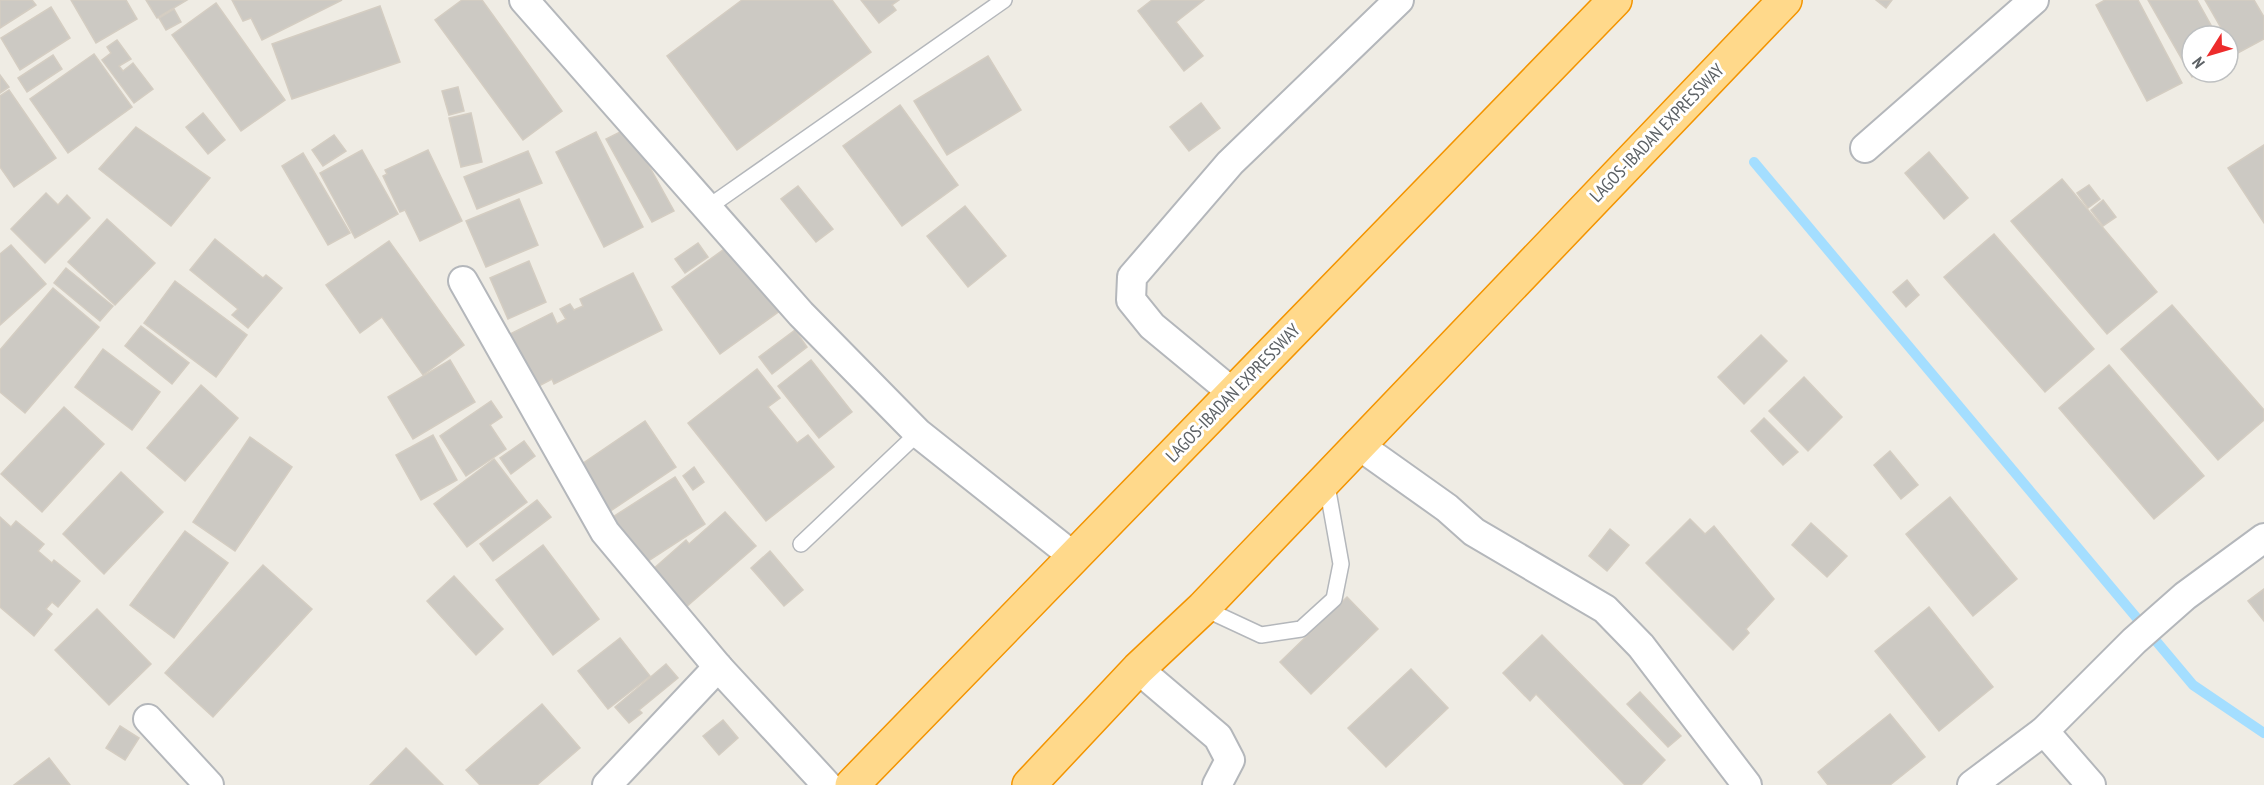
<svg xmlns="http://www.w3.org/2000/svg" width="2264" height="785" viewBox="0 0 2264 785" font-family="'PT Sans Narrow',sans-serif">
  <rect width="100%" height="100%" fill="#efece4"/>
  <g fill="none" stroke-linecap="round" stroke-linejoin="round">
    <path stroke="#a4deff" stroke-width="10" d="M1754 162 2193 685 2264 733"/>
  </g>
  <g fill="#ccc9c3" stroke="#d4cdc2" stroke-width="1.5">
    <path d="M0 0H32L36 5 0 28Z"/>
    <path d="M71 0H126L137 19 96 43Z"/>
    <path d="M146 0H187L157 18Z"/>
    <path d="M232 0H342L262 40 251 18 243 21Z"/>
    <path d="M462 0H482L562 111 523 140 435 20Z"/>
    <path d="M742 0H832L871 52 737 150 667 56Z"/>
    <path d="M861 0H899L892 5 896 10 879 23Z"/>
    <path d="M1152 0H1204L1176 22 1203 56 1184 71 1138 11Z"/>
    <path d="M1876 0H1892L1886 8Z"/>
    <path d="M2105 0H2138L2182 83 2147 101 2096 5Z"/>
    <path d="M2148 0H2197L2217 36H2192V72H2201L2192 77Z"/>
    <path d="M2205 0H2254L2264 17V39L2236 54Z"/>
    <path d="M216 3 285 100 241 131 172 35Z"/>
    <path d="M380 6 400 62 292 99 272 44Z"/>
    <path d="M51 7 70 38 20 70 1 38Z"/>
    <path d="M174 9 181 22 166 30 159 18Z"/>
    <path d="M117 40 131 59 119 66 123 71 133 63 153 89 134 103 102 60 111 53 107 47Z"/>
    <path d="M94 54 132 107 68 153 30 99Z"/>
    <path d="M53 55 62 69 27 92 18 78Z"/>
    <path d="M988 56 1021 110 947 155 914 101Z"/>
    <path d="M0 75 9 87 0 93Z"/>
    <path d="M458 87 464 111 449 115 442 91Z"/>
    <path d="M9 90 56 158 14 187 0 167V96Z"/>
    <path d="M1201 103 1220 128 1189 151 1170 127Z"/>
    <path d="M900 105 958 185 902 226 843 146Z"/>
    <path d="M203 113 225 140 208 154 186 127Z"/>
    <path d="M471 113 482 162 461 167 449 118Z"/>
    <path d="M136 127 210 178 171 226 99 169Z"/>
    <path d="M628 128 674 211 652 222 606 139Z"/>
    <path d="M596 132 643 227 604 247 556 152Z"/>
    <path d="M334 135 346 151 323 166 312 150Z"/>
    <path d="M2264 145V223L2228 168Z"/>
    <path d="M362 150 398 214 355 238 320 173Z"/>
    <path d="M428 150 462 221 420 241 405 210 400 212 383 176 387 174 385 170Z"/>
    <path d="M528 151 542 183 477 209 464 177Z"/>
    <path d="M1929 152 1968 198 1944 219 1905 173Z"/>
    <path d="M303 153 350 233 328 245 282 166Z"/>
    <path d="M2062 179 2157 292 2107 334 2011 221Z"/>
    <path d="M2089 185 2100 199 2088 208 2077 193Z"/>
    <path d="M798 186 833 229 816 242 781 199Z"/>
    <path d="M46 193 58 205 67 195 90 218 45 263 11 229Z"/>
    <path d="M519 199 538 245 486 267 466 221Z"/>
    <path d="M2103 200 2116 217 2103 226 2091 210Z"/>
    <path d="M965 206 1006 256 968 287 927 236Z"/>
    <path d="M107 219 155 263 115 305 68 262Z"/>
    <path d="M1994 234 2094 349 2045 392 1944 277Z"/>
    <path d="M215 239 263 278 266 275 282 288 248 328 232 315 238 309 190 270Z"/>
    <path d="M389 241 464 345 423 375 382 317 360 333 326 285Z"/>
    <path d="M698 243 708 257 685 273 675 259Z"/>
    <path d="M11 245 46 284 0 325V254Z"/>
    <path d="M727 247 781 310 720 354 672 287Z"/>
    <path d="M529 261 546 302 508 319 490 278Z"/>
    <path d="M66 268 113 306 100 321 54 283Z"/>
    <path d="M633 273 662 330 554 384 552 379 537 387 510 334 552 313 557 324 566 319 560 309 570 304 574 310 583 306 580 299Z"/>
    <path d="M1907 280 1919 295 1906 307 1893 292Z"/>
    <path d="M175 281 247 335 216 377 144 323Z"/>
    <path d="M53 288 99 327 25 413 0 392V350Z"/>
    <path d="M2172 305 2264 410V420L2218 460 2121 349Z"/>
    <path d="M141 326 189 363 172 384 125 346Z"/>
    <path d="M795 330 807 347 772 374 759 357Z"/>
    <path d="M1761 335 1787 361 1744 404 1718 377Z"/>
    <path d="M103 349 160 392 132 430 75 387Z"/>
    <path d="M450 360 475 402 413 439 388 397Z"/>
    <path d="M811 360 852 412 819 438 778 386Z"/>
    <path d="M2109 365 2204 476 2154 519 2059 408Z"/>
    <path d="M757 369 780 398 768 407 797 443 808 435 834 467 766 521 688 423Z"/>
    <path d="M1804 377 1842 417 1808 451 1769 411Z"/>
    <path d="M201 385 238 418 185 481 147 448Z"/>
    <path d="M491 401 502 417 490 425 506 449 466 476 440 436Z"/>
    <path d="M64 407 104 444 42 512 1 474Z"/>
    <path d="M1764 418 1798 452 1783 465 1751 431Z"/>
    <path d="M645 421 676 467 609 512 579 466Z"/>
    <path d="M433 435 457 480 421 500 396 455Z"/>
    <path d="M250 437 292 467 235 551 193 522Z"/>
    <path d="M524 441 535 456 511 474 500 458Z"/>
    <path d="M1890 451 1918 485 1901 499 1874 465Z"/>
    <path d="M494 459 527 502 467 547 434 504Z"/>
    <path d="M694 467 704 482 693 490 683 476Z"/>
    <path d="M121 472 163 512 104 574 63 534Z"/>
    <path d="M675 477 705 524 636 569 605 522Z"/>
    <path d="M1950 497 2017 579 1973 616 1906 534Z"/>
    <path d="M537 500 551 517 493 561 480 544Z"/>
    <path d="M725 512 756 546 677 615 643 578 686 540 689 544Z"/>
    <path d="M0 517 11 527 16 521 44 544 38 551 52 563 54 560 80 581 58 607 52 602 46 609 52 614 34 636 0 607Z"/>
    <path d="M1690 519 1705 534 1714 526 1774 599 1746 629 1749 633 1733 650 1646 563Z"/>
    <path d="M1811 523 1847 556 1827 577 1792 545Z"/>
    <path d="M1610 529 1629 545 1607 571 1589 556Z"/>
    <path d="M185 531 228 563 174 638 130 605Z"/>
    <path d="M543 545 599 619 553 655 496 580Z"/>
    <path d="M770 551 803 590 784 606 751 568Z"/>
    <path d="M263 565 312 609 213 717 165 673Z"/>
    <path d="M454 576 503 629 476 655 427 601Z"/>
    <path d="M2264 589V621L2248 601Z"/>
    <path d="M1347 597 1378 629 1311 694 1280 662Z"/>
    <path d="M1929 607 1993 687 1939 731 1875 651Z"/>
    <path d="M97 609 151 664 109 705 55 650Z"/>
    <path d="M1542 635 1665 760 1641 785H1625L1536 694 1530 701 1503 673Z"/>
    <path d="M620 638 650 676 608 709 578 671Z"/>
    <path d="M666 664 678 678 639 710 642 713 629 723 615 707Z"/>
    <path d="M1411 669 1448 708 1386 767 1348 728Z"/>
    <path d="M1640 692 1681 736 1668 747 1627 704Z"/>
    <path d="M542 704 580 748 537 785H480L466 770Z"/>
    <path d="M1890 714 1925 757 1890 785H1828L1818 772Z"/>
    <path d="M723 720 738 738 719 755 703 736Z"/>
    <path d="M120 726 139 738 125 760 106 748Z"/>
    <path d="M406 748 443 785H370Z"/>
    <path d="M49 758 70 785H14Z"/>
  </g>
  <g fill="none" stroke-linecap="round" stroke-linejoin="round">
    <g stroke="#b4b7bb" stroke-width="18">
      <g id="lane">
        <path d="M707 208 1004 0"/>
        <path d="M801 544 918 433"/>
        <path d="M1203 608 1261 635 1301 629 1334 599 1341 564 1326 480"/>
      </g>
    </g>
    <g stroke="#b4b7bb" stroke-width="32">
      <g id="street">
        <path d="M524 0 801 314 918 433 1073 556"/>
        <path d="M1865 148 2034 0"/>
        <path d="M463 281 605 532 718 667 827 785"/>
        <path d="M1233 393 1152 326 1131 300 1132 277 1230 163 1399 0"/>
        <path d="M1357 444 1447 508 1474 532 1605 609 1641 646 1747 785"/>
        <path d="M1138 669 1218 737 1230 760 1217 785"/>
        <path d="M148 719 209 785"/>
        <path d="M2044 731 2091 785"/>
        <path d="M607 785 718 667"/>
        <path d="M1972 785 2044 731 2134 641 2185 596 2264 538"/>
      </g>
    </g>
    <g stroke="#f39400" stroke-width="36">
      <g id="highway">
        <path d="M852 785 1615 0"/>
        <path d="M1029 785 1138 669 1203 608 1785 0"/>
      </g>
    </g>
    <use href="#lane" stroke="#fff" stroke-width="15"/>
    <use href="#street" stroke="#fff" stroke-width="28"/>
    <use href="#highway" stroke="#ffd98b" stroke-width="33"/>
  </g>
  <g text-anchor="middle" stroke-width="6" stroke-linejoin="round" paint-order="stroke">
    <g font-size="18" fill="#5c6165" stroke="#fff">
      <text transform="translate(1657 133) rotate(-46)" y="6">LAGOS-IBADAN EXPRESSWAY</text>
      <text transform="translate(1233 393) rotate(-46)" y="6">LAGOS-IBADAN EXPRESSWAY</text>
    </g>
  </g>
  <g transform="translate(2210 54) rotate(233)"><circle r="28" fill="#ffffff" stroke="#bec0c1" stroke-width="1.5"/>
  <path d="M0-4.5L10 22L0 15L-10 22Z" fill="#ed2c2c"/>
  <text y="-9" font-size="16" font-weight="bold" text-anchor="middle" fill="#5c6165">N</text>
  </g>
</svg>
